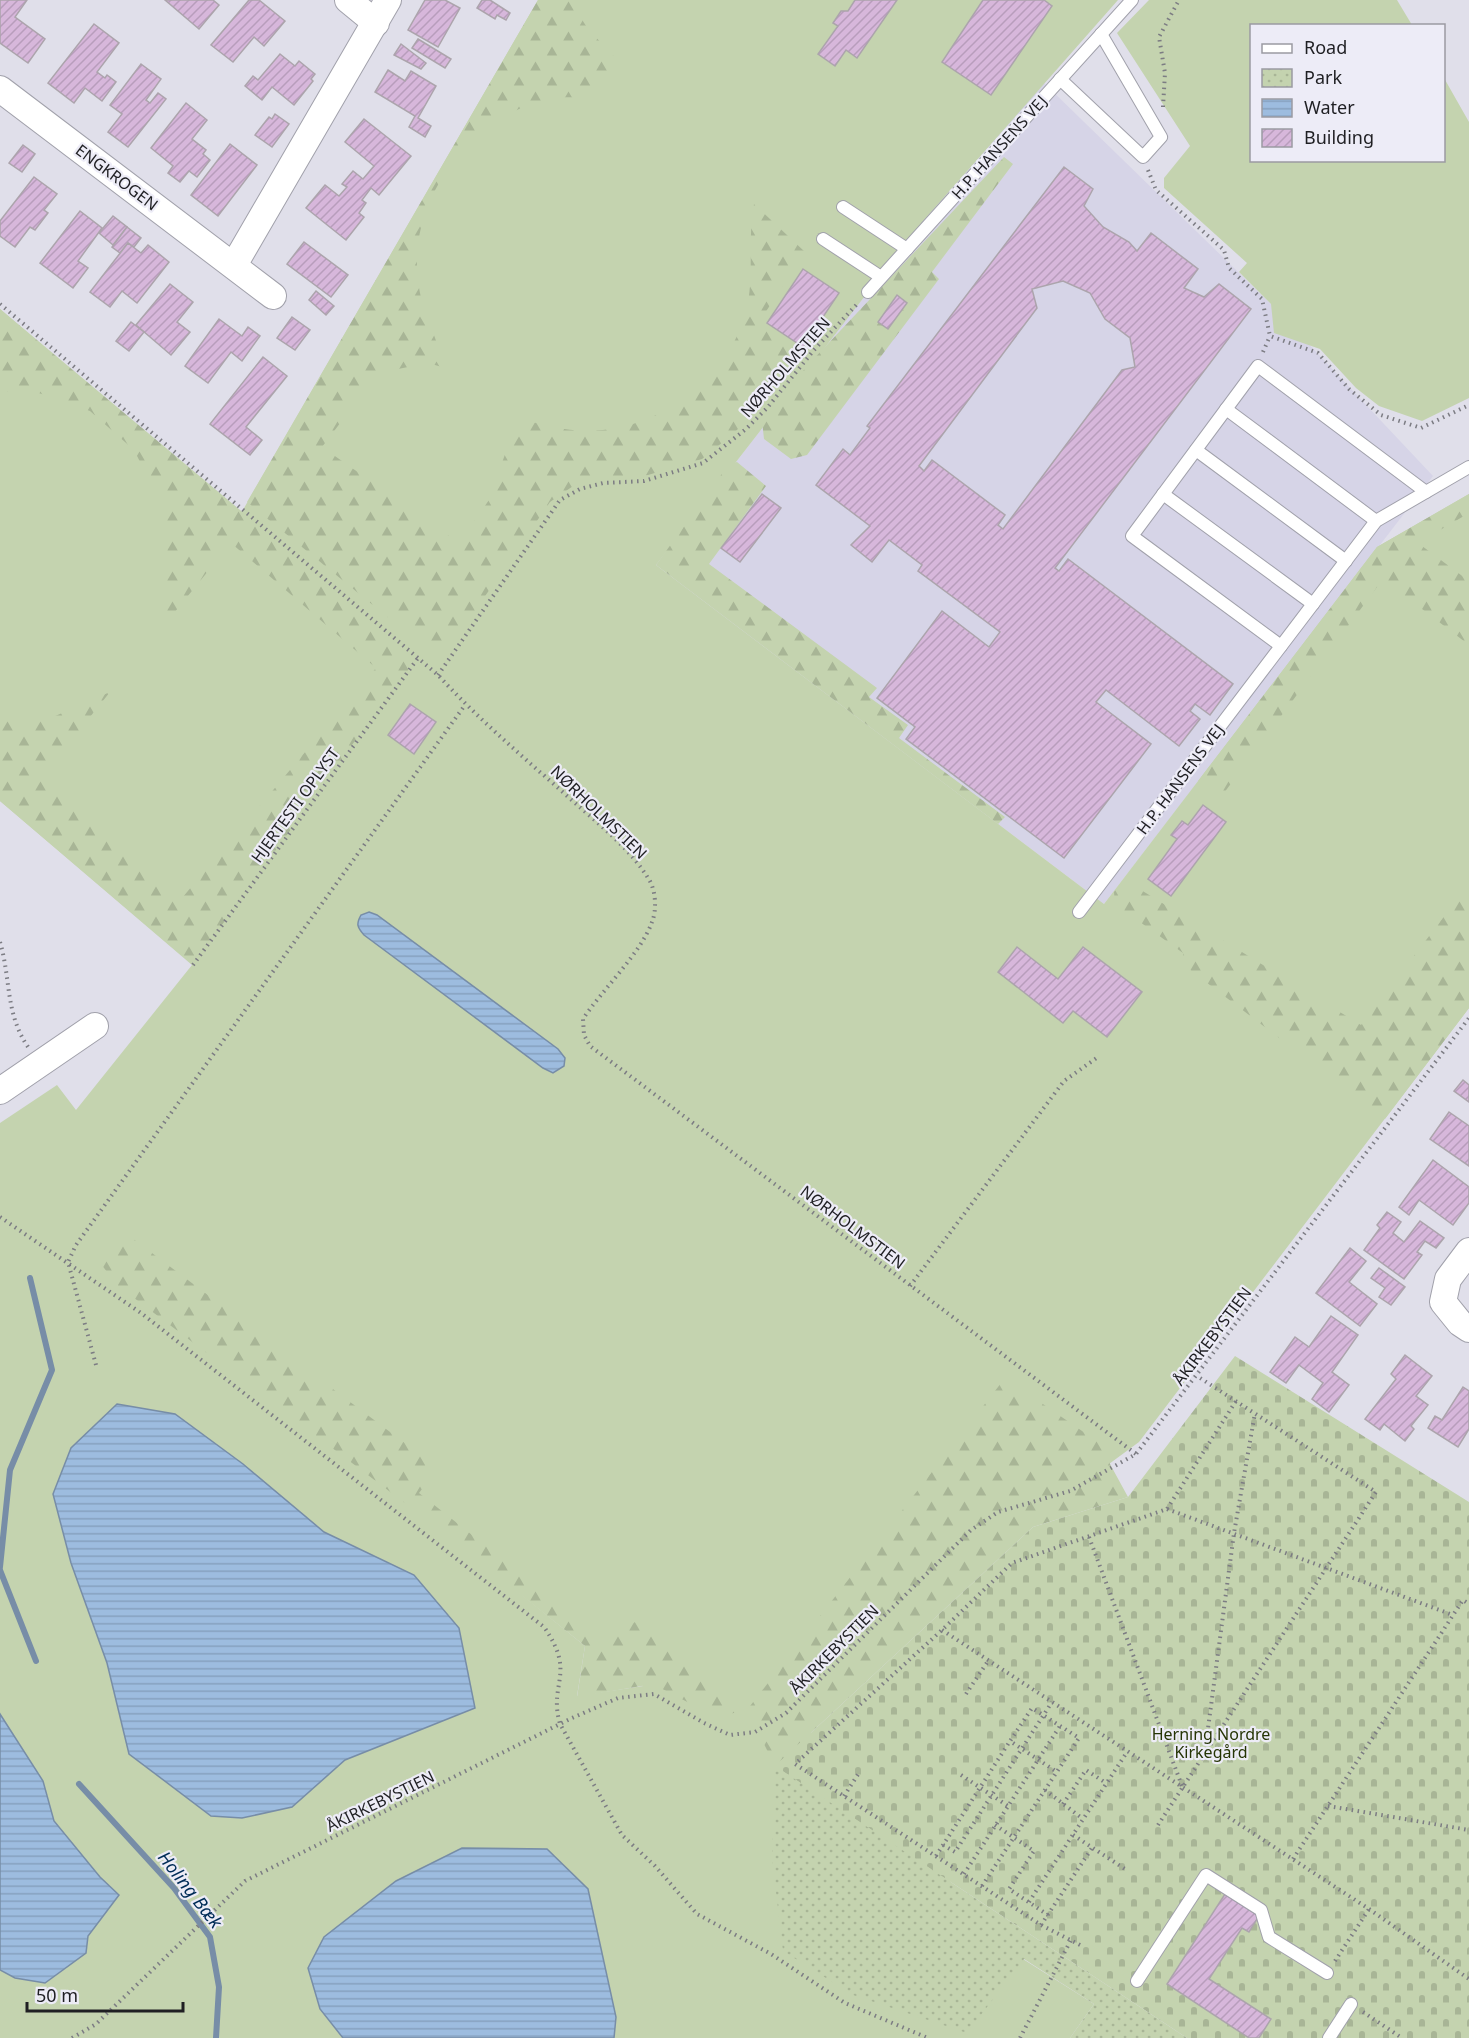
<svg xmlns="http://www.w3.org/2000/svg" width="1469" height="2038" viewBox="0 0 1469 2038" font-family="'Noto Sans',sans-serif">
  <defs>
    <pattern id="forest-firs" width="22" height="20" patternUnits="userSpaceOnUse" patternTransform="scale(1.5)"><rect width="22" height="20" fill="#c4d3af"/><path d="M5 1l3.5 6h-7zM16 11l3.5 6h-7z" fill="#a8b596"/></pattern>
    <pattern id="cemetery-stones" width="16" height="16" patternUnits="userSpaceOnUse" patternTransform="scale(1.5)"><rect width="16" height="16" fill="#c4d3af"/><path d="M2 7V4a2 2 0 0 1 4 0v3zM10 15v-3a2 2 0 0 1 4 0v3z" fill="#a8b596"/></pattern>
    <pattern id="park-dots" width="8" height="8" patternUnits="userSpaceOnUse" patternTransform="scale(1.5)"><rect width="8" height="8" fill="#c4d3af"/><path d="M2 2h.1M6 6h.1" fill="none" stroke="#a8b596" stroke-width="1.8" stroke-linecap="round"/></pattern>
    <pattern id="water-rules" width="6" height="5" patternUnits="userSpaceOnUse" patternTransform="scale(1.5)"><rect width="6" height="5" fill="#9dbcdf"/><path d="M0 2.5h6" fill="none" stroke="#87a1bf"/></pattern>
    <pattern id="building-hatch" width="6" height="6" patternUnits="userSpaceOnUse" patternTransform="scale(1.5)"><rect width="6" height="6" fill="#d7b7db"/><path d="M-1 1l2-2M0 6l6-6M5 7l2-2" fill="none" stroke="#b89dbc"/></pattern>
  </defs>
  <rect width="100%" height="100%" fill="#e0dfea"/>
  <path fill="#d6d4e7" d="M1044 83 1271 304 1433 476 1104 904 656 565 924 220Z"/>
  <g fill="#c4d3af" fill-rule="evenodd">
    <path d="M538 0H1118L924 220 656 565 1104 904 1377 547 1469 494V1008L1139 1442 783 1703 1023 1959 1094 2004 1070 2038H0V1123L57 1085 76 1110 192 965 0 801V309L240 515ZM517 1591 643 1686 577 1696 585 1646Z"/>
    <path d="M1149 0H1397L1412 25 1252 26V160H1444V78L1469 122V398L1422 421 1379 406 1356 388 1320 349 1274 333 1271 304 1239 272 1247 263 1164 188V178L1190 146 1117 33Z"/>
  </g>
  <g fill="url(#forest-firs)">
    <path d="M538 0H574L572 4 588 29 624 67C613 76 600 90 588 95 579 99 565 96 556 98 545 100 531 103 521 108 452 141 404 215 420 293 425 319 440 341 442 367L428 363 398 369 372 381 322 447 459 543 489 500 518 417C546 427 573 433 603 430 666 424 729 375 746 312 755 276 747 240 754 204L805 252 759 322 801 351 762 404 734 433 702 459 648 475 576 484 550 502 452 644 429 651 247 502Z"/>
    <path d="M1004 157 1013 164 932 272 939 279 807 455 791 459 764 439 762 421 807 366Z"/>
    <path d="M0 309 418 659 396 684 193 965 0 801V718L53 717 110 692 41 778 182 898 376 668 231 543 165 624 168 557 162 505 134 450 90 411 33 391 0 392Z"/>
    <path d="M737 462 766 486 709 564 877 688 869 697 908 725 899 738 1005 817 998 824 656 565 729 464Z"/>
    <path d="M1469 494V513L1418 543 1469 581V645L1383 579 1218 801 1198 781 1377 547Z"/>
    <path d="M1128 882 1361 1025 1469 884V1008L1385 1119 1185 966 1183 953 1115 904 1114 892 1120 885Z"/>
    <path d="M128 1235 438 1468 419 1493 605 1640 635 1622 747 1710 1005 1378 1098 1442 1128 1497 1033 1527 775 1766 747 1710 716 1717 653 1684 577 1697 585 1646 422 1516 117 1285 101 1264Z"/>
  </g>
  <path fill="url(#cemetery-stones)" d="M1235 1356 1469 1502V2038H1187L775 1766 1033 1527 1128 1497Z"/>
  <path fill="url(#park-dots)" d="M775 1766 1187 2038H1070L1094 2004 1024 1959 967 2033 853 1995 783 1951 772 1858Z"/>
  <g fill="url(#water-rules)" stroke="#778da7" stroke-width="1.5">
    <path d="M369 912 377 915 558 1049 565 1058 564 1066 553 1073 543 1068 364 935C357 927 356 924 361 915Z"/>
    <path d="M117 1404 175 1414 243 1464 324 1532 414 1575 459 1628 475 1708 345 1760 292 1807 242 1818 211 1816 129 1754 107 1663 71 1563 53 1494 71 1448Z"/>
    <path d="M0 1714 43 1781 54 1821 100 1877 119 1895 88 1936 86 1953 45 1983 15 1978 0 1970Z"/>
    <path d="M462 1848 547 1849 588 1889 616 2017 614 2038H343L320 2009 308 1968 324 1937 396 1881Z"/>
  </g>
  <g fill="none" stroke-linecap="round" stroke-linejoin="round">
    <g stroke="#778da7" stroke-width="6">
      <path d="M0 1567 10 1470 52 1370 30 1278"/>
      <path d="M0 1570 36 1661"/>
      <path d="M79 1784 174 1888 210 1937 219 1987 216 2038"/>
    </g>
  </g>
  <g fill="url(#building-hatch)" stroke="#aca4ac" stroke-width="1.5" fill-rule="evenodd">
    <path d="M0 0H27L15 17 45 39 28 63 0 43Z"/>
    <path d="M165 0H213L219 5 199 29Z"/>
    <path d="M249 0H259L285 21 264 46 254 37 233 62 211 45Z"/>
    <path d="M425 0H445L460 8 438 47 408 30Z"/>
    <path d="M482 0H490L510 13 506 20 497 15 495 19 477 8Z"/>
    <path d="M855 0H897L857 58 846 50 835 66 818 54 838 26 833 23 841 11H848Z"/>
    <path d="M983 0H1044L1052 6 991 95 942 62Z"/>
    <path d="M94 24 119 43 97 72 105 78 107 75 116 82 102 101 85 88 74 103 48 83Z"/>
    <path d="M418 39 451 59 445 68 412 48Z"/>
    <path d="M401 44 426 63 421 69 394 55Z"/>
    <path d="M280 54 295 66 299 61 315 74 311 79 313 81 294 105 272 87 262 100 245 86 253 76 258 80Z"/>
    <path d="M141 64 161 79 146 100 150 103 158 93 166 99 128 147 108 132 122 114 110 105Z"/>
    <path d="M388 70 405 81 411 71 436 86 418 118 431 126 425 137 409 127 415 116 375 92Z"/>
    <path d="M186 103 207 120 192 139 206 150 203 154 210 160 197 177 189 171 180 182 168 173 173 166 151 148Z"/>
    <path d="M275 114 289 124 272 147 255 135 269 117 272 119Z"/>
    <path d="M364 119 411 156 379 195 371 188 362 200 366 203 359 213 364 217 346 240 306 208 325 185 339 196 347 187 342 184 353 171 363 179 374 166 345 142Z"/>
    <path d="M230 144 257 165 218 216 191 195Z"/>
    <path d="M23 145 35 154 22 172 9 163Z"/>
    <path d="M1064 167 1093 189 1084 206 1103 227 1129 242 1137 251 1151 233 1198 269 1184 288 1204 297 1219 284 1251 309 1055 568 1059 571 1068 559 1233 684 1210 715 1195 704 1190 711 1200 719 1179 746 1106 690 1096 702 1151 744 1064 858 906 739 915 727 877 698 942 611 989 647 1000 632 918 571 922 565 889 540 872 562 851 545 870 526 816 485 843 449 850 455 870 428 867 426ZM1063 281 1090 293 1105 319 1130 338 1135 367 1122 370 1003 529 998 525 1005 515 932 460 924 471 919 466 1037 308 1032 289Z"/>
    <path d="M34 177 57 194 44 210 48 213 35 230 30 227 15 247 0 236V221Z"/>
    <path d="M80 211 102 228 78 261 88 268 73 288 40 263Z"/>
    <path d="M113 216 127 227 113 245 99 233Z"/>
    <path d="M127 227 141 238 134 247 128 243 120 253 112 247Z"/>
    <path d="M304 242 348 275 331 297 287 264Z"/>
    <path d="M128 243 141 253 148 245 169 262 137 303 122 291 110 307 90 292Z"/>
    <path d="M803 269 839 293 803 347 767 323Z"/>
    <path d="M170 284 193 302 177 322 190 332 171 355 136 325Z"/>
    <path d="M316 291 334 306 326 315 309 300Z"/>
    <path d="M897 295 907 303 888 329 878 322Z"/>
    <path d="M292 317 310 330 295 350 277 338Z"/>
    <path d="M219 319 242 336 248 327 260 336 242 361 231 352 208 383 185 366Z"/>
    <path d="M131 322 144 332 129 351 116 341Z"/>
    <path d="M263 357 287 376 246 427 262 440 250 455 210 424Z"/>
    <path d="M762 494 781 508 740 562 721 548Z"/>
    <path d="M410 704 436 722 414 754 388 735Z"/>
    <path d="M1203 805 1226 822 1171 896 1148 879 1177 839 1171 835 1182 821 1188 825Z"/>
    <path d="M1017 947 1058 979 1083 947 1142 992 1107 1037 1073 1011 1063 1023 998 972Z"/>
    <path d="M1463 1080 1469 1085V1102L1454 1091Z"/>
    <path d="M1449 1112 1469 1126V1166L1430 1139Z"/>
    <path d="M1433 1160 1469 1187V1203L1453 1225 1419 1200 1409 1215 1399 1207Z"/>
    <path d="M1387 1212 1401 1222 1393 1233 1404 1242 1420 1221 1444 1238 1436 1248 1425 1241 1417 1252 1422 1255 1404 1279 1364 1250 1380 1228 1377 1225Z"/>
    <path d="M1350 1248 1366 1261 1349 1282 1377 1304 1360 1326 1316 1293Z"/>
    <path d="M1379 1268 1405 1287 1391 1305 1379 1297 1385 1288 1371 1278Z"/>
    <path d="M1331 1316 1358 1335 1332 1372 1349 1385 1329 1412 1312 1399 1323 1383 1299 1365 1286 1383 1270 1372 1295 1337 1309 1347Z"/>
    <path d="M1405 1355 1432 1376 1416 1396 1428 1405 1411 1426 1414 1429 1405 1441 1384 1424 1380 1430 1365 1419 1396 1379 1391 1374Z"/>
    <path d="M1463 1387 1469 1391V1429L1458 1447 1428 1428 1435 1416 1442 1420Z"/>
    <path d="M1225 1894 1259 1916 1249 1932 1242 1928 1209 1979 1271 2019 1259 2038H1249L1167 1984Z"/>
  </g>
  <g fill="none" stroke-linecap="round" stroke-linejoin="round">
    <g stroke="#a1a1ab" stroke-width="14">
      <g id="lane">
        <path d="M1060 79 1143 157 1161 137 1101 34"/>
        <path d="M843 207 907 249"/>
        <path d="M823 239 881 277"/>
        <path d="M868 292 1132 0"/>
        <path d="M1226 409 1376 521"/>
        <path d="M1196 450 1346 561"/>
        <path d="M1163 494 1313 604"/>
        <path d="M1281 646 1132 536 1258 366 1426 492"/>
        <path d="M1079 912 1376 521 1469 467"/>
        <path d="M1137 1981 1206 1875 1261 1910 1269 1937 1327 1973"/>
        <path d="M1329 2038 1351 2004"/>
      </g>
    </g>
    <g stroke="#a1a1ab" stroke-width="28">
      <g id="street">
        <path d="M348 0 376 23"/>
        <path d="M0 89 273 296"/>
        <path d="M234 265 388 0"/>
        <path d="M0 1091 95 1026"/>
        <path d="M1469 1251 1448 1279 1443 1302 1460 1323 1469 1329"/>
      </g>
    </g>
    <g stroke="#7c7c83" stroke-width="4" stroke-dasharray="1.5 4.5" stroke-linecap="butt">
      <path d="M1163 107 1165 73 1159 37 1179 0"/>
      <path d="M1148 170 1156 190 1224 250 1229 268 1262 299 1270 336 1318 353 1349 389 1381 415 1421 428 1469 405"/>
      <path d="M0 304 438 675C480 721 528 761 575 803 600 825 630 849 648 878 656 889 657 910 652 922 641 953 602 990 583 1019L584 1035 590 1046 1136 1454"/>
      <path d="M1263 352 1270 336"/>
      <path d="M438 675 560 500 580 489 603 483 644 481 703 463 746 429 767 408 814 350 859 302"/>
      <path d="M0 942C11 979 5 1013 28 1047"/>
      <path d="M193 965 418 658"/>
      <path d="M0 1217 141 1313 544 1627C577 1674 548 1683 560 1724L622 1835 655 1866 697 1914 771 1954 845 2003 928 2038"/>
      <path d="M910 1286 1064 1081 1098 1057"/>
      <path d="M96 1365 68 1262 76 1245 465 705"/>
      <path d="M1167 1509 1453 1615"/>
      <path d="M1089 1537 1182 1786"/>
      <path d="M942 1630 1369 1909 1469 1979"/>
      <path d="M966 1694 988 1661"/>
      <path d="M1205 1751 1234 1533 1255 1413"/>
      <path d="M961 1775 1008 1806"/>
      <path d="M1045 1790 1083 1819"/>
      <path d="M844 1796 859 1773"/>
      <path d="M1063 1804 1086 1770 1106 1783"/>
      <path d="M1328 1806 1469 1830"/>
      <path d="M995 1825 1034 1851 1009 1889 1048 1915"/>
      <path d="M1158 1825 1376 1492 1197 1376"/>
      <path d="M1073 1835 1128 1871"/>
      <path d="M943 1845 955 1852 1052 1702"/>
      <path d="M936 1856 1010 1741"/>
      <path d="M1293 1859 1463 1600 1469 1604"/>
      <path d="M964 1874 1060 1726"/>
      <path d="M982 1886 1079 1738 1032 1708 1010 1741 1057 1772"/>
      <path d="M1029 1902 1127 1752"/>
      <path d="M1041 1925 1092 1848"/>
      <path d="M1080 1945 1041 1925 795 1764 942 1630 1012 1563 1167 1509 1236 1401"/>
      <path d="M1335 1961 1369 1909"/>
      <path d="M1363 2012 1402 2038"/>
      <path d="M72 2038 96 2024 245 1881 572 1718 618 1698 654 1694 704 1723 730 1735 755 1732 786 1713 971 1530 998 1512 1070 1491 1136 1454 1469 1018"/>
      <path d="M1020 2038 1071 1940"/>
    </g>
    <use href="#lane" stroke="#fff" stroke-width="12"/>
    <use href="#street" stroke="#fff" stroke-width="26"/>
  </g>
  <g text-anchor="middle" stroke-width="4.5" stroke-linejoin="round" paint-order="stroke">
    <g font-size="16" fill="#1f1f23" stroke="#edecf7">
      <text transform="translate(999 147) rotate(-48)" y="6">H.P. HANSENS VEJ</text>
      <text transform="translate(117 177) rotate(37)" y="6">ENGKROGEN</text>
      <text transform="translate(785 367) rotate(-49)" y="6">NØRHOLMSTIEN</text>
      <text transform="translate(1180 779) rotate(-53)" y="6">H.P. HANSENS VEJ</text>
      <text transform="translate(295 805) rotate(-54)" y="6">HJERTESTI OPLYST</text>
      <text transform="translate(599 812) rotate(44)" y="6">NØRHOLMSTIEN</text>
      <text transform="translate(853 1227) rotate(37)" y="6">NØRHOLMSTIEN</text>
      <text transform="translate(1212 1336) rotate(-53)" y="6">ÅKIRKEBYSTIEN</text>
      <text transform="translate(834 1649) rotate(-45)" y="6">ÅKIRKEBYSTIEN</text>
      <text transform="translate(380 1801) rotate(-26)" y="6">ÅKIRKEBYSTIEN</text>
    </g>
    <g font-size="16" fill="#253404" stroke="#edecf7">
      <text x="1211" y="1740">Herning Nordre<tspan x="1211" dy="18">Kirkegård</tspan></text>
    </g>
    <g font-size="18" font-style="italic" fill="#002c57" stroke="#edecf7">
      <text transform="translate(190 1890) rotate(52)" y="6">Holing Bæk</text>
    </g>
  </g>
  <rect x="1250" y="24" width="195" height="138" fill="#edecf7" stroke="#9b9aa2" stroke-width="1.5"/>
  <rect x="1262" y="44" width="30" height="9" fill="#ffffff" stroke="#9b9aa2" stroke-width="1.5"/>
  <text x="1304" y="54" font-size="18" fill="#1f1f23">Road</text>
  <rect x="1262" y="69" width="30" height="18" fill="url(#park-dots)" stroke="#9b9aa2" stroke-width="1.5"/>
  <text x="1304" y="84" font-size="18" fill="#1f1f23">Park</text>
  <rect x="1262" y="99" width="30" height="18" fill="url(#water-rules)" stroke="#9b9aa2" stroke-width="1.5"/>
  <text x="1304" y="114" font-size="18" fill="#1f1f23">Water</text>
  <rect x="1262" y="129" width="30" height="18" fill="url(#building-hatch)" stroke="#9b9aa2" stroke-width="1.5"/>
  <text x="1304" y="144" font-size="18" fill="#1f1f23">Building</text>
  <path d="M27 2002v9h156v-9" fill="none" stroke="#1f1f23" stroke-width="3"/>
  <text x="36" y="2002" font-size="18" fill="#1f1f23" stroke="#edecf7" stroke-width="4.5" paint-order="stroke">50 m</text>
</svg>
